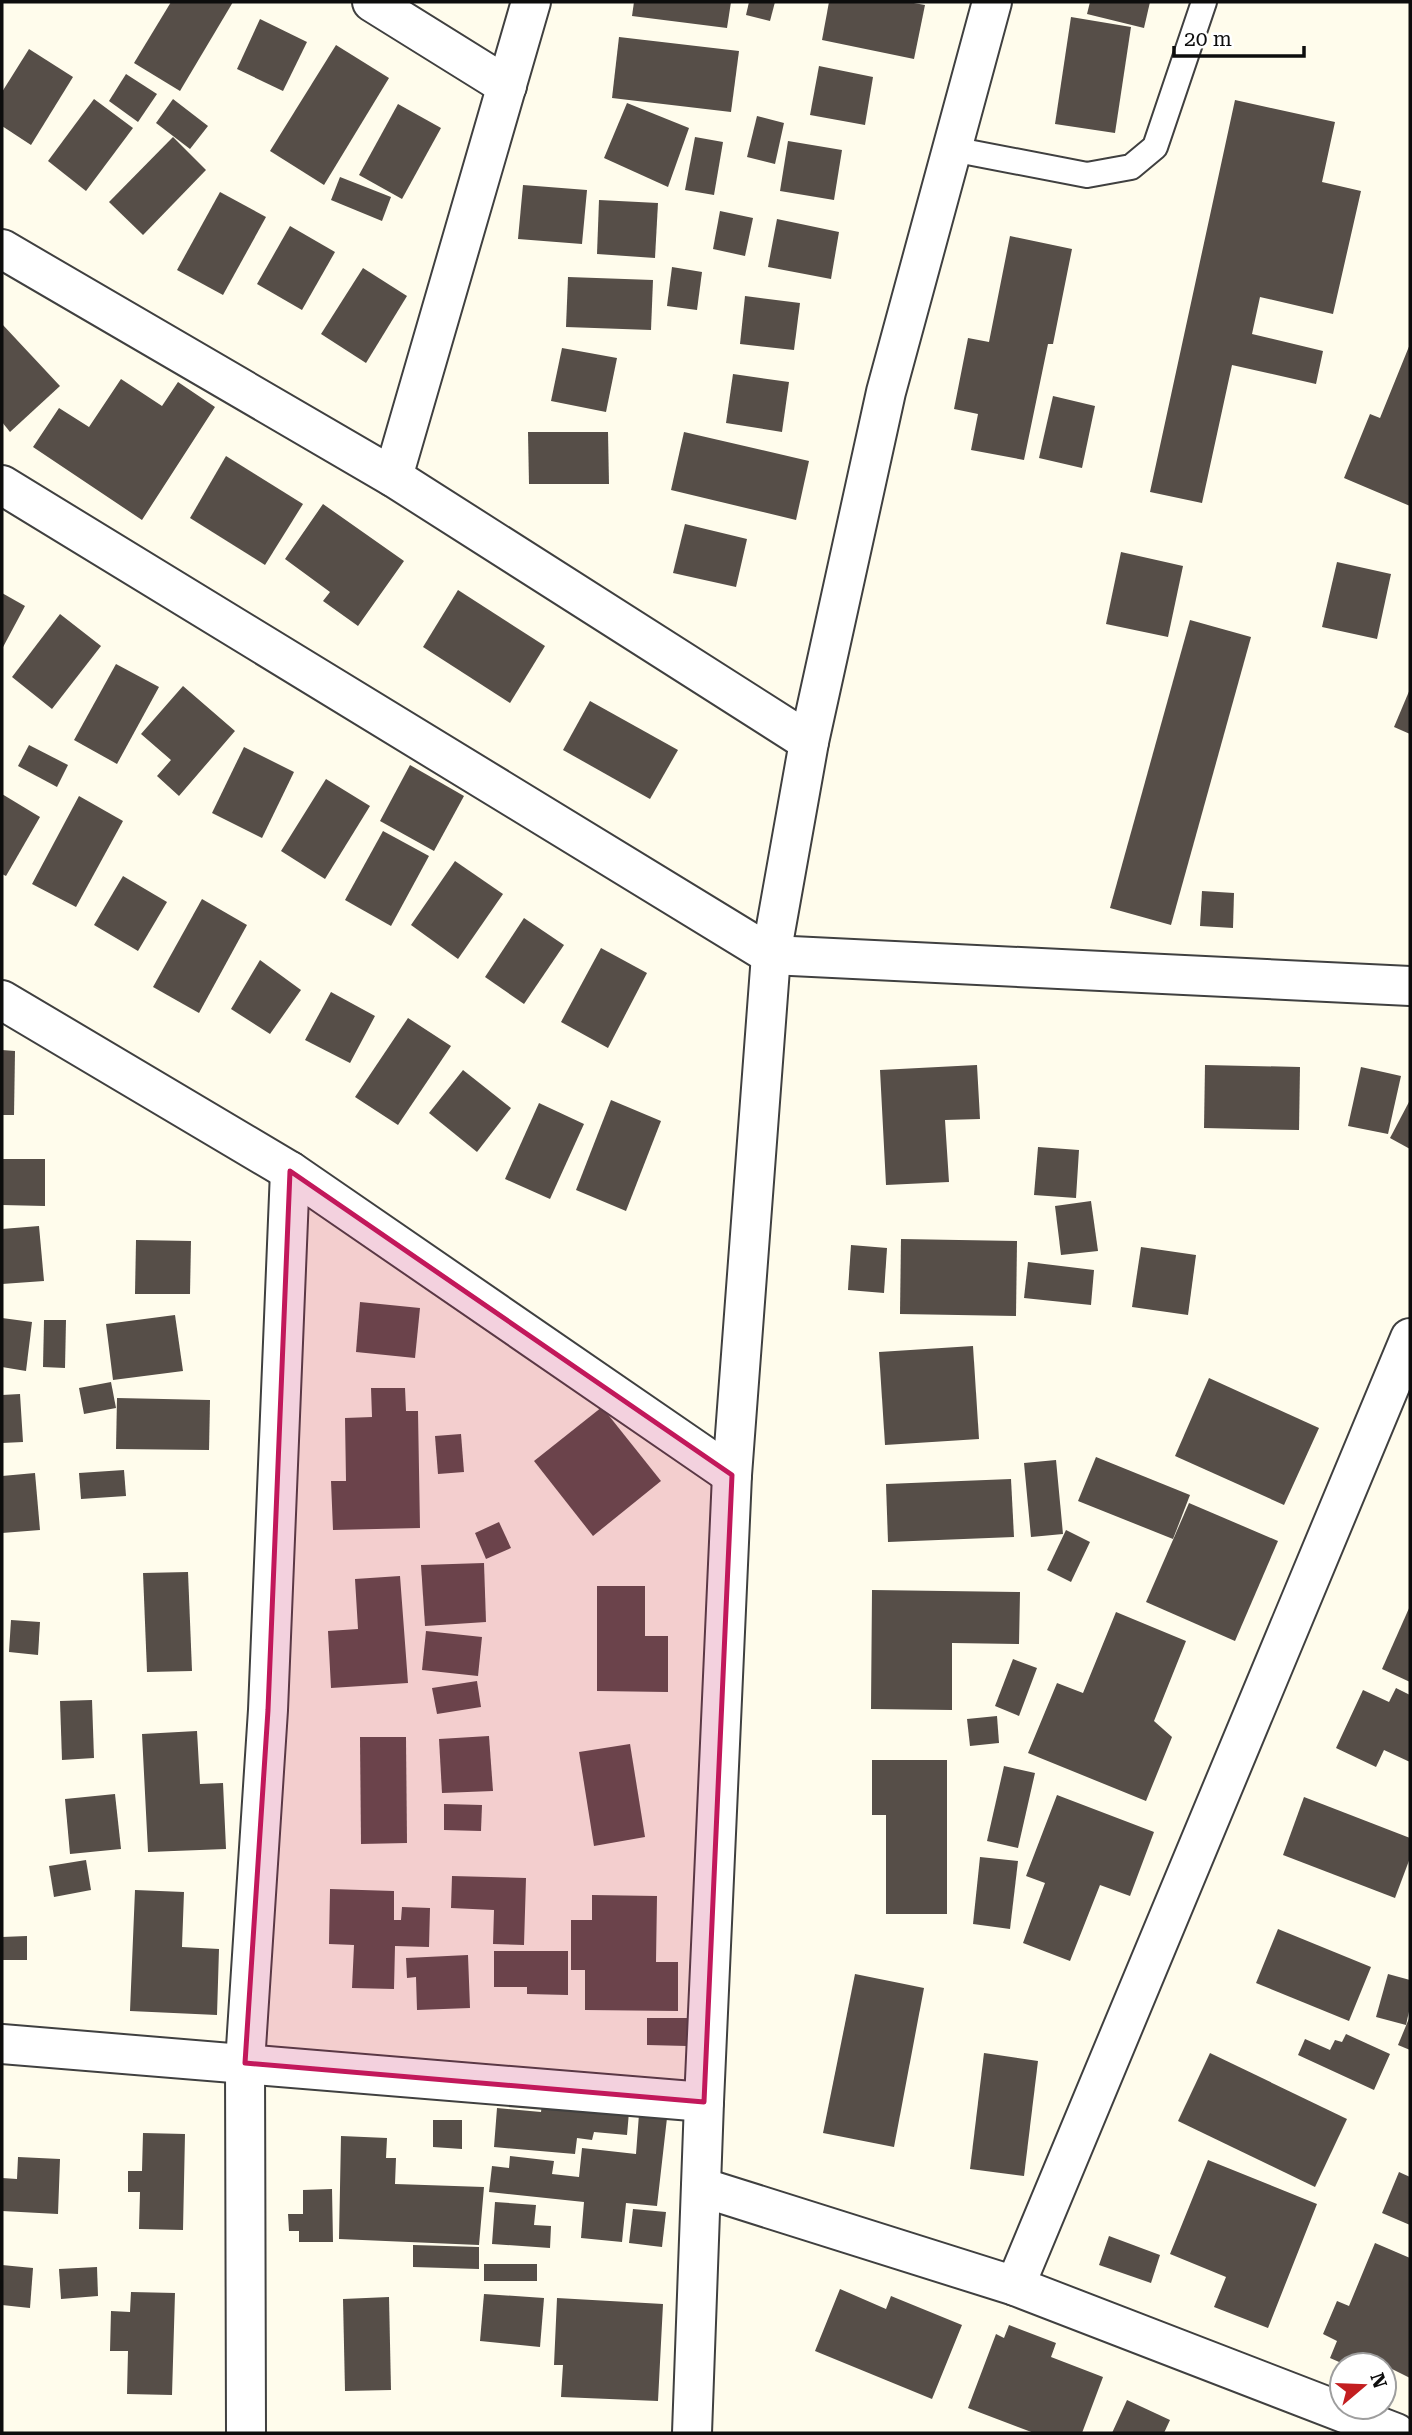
<svg xmlns="http://www.w3.org/2000/svg" width="1412" height="2435" viewBox="0 0 1412 2435" font-family="'Roboto Serif',serif">
  <rect width="100%" height="100%" fill="#fffcec"/>
  <g fill="#564e48">
    <path d="M171 2H233L180 91 134 63Z"/>
    <path d="M634 2H731L727 28 632 16Z"/>
    <path d="M749 2H775L770 21 746 15Z"/>
    <path d="M829 2H908L925 5 914 59 822 40Z"/>
    <path d="M1090 2H1150L1144 28 1087 14Z"/>
    <path d="M1071 17 1131 27 1115 133 1055 124Z"/>
    <path d="M260 19 307 42 283 91 237 69Z"/>
    <path d="M619 37 739 51 731 112 612 98Z"/>
    <path d="M336 45 389 78 324 185 270 151Z"/>
    <path d="M29 49 73 77 31 145 2 126V92Z"/>
    <path d="M819 66 873 77 865 125 810 115Z"/>
    <path d="M126 74 157 94 138 122 109 101Z"/>
    <path d="M94 99 133 128 86 191 48 161Z"/>
    <path d="M173 99 208 126 190 149 156 123Z"/>
    <path d="M1235 100 1335 122 1322 182 1361 191 1333 314 1260 297 1252 334 1323 351 1316 384 1232 365 1202 503 1150 492Z"/>
    <path d="M627 103 689 128 668 187 604 158Z"/>
    <path d="M398 104 441 128 402 199 359 175Z"/>
    <path d="M757 116 784 123 775 164 747 157Z"/>
    <path d="M173 137 206 170 143 235 109 202Z"/>
    <path d="M695 137 723 142 714 195 685 190Z"/>
    <path d="M788 141 842 150 834 200 780 191Z"/>
    <path d="M340 177 391 197 382 221 331 200Z"/>
    <path d="M523 185 587 190 582 244 518 239Z"/>
    <path d="M220 192 266 217 223 295 177 270Z"/>
    <path d="M599 200 658 203 655 258 597 254Z"/>
    <path d="M720 211 753 218 745 256 713 249Z"/>
    <path d="M777 219 839 232 831 279 768 267Z"/>
    <path d="M290 226 335 252 302 310 257 284Z"/>
    <path d="M1010 236 1072 249 1053 344H1048L1024 460 971 450 978 414 954 409 968 338 989 342Z"/>
    <path d="M672 267 702 272 697 310 667 306Z"/>
    <path d="M363 268 407 296 366 363 321 334Z"/>
    <path d="M568 277 653 280 651 330 566 327Z"/>
    <path d="M745 296 800 303 794 350 740 344Z"/>
    <path d="M2 324 60 386 10 432 2 422Z"/>
    <path d="M1410 344V506L1344 478 1370 414 1380 418Z"/>
    <path d="M562 348 617 358 606 412 551 401Z"/>
    <path d="M733 374 789 382 782 432 726 423Z"/>
    <path d="M121 379 162 406 178 382 215 407 142 520 33 447 59 408 89 427Z"/>
    <path d="M1053 396 1095 406 1082 468 1039 458Z"/>
    <path d="M528 432H608L609 484H529Z"/>
    <path d="M684 432 809 461 796 520 671 490Z"/>
    <path d="M226 456 303 504 265 565 190 518Z"/>
    <path d="M323 504 404 561 358 626 323 601 330 592 285 559Z"/>
    <path d="M685 524 747 539 736 587 673 573Z"/>
    <path d="M1121 552 1183 566 1168 637 1106 624Z"/>
    <path d="M1337 562 1391 574 1377 639 1322 627Z"/>
    <path d="M458 590 545 646 510 703 423 647Z"/>
    <path d="M2 593 25 606 2 649Z"/>
    <path d="M60 614 101 646 52 709 12 677Z"/>
    <path d="M1190 620 1251 637 1171 925 1110 908Z"/>
    <path d="M116 664 159 687 117 764 74 740Z"/>
    <path d="M183 686 235 731 179 796 157 776 171 760 141 734Z"/>
    <path d="M1410 689V734L1394 727Z"/>
    <path d="M590 701 678 750 650 799 563 750Z"/>
    <path d="M29 745 68 765 57 787 18 766Z"/>
    <path d="M244 747 294 772 262 838 212 813Z"/>
    <path d="M410 765 464 796 434 851 380 821Z"/>
    <path d="M326 779 370 806 325 879 281 851Z"/>
    <path d="M2 794 40 817 6 876 2 874Z"/>
    <path d="M79 796 123 821 76 907 32 884Z"/>
    <path d="M383 831 429 856 391 926 345 900Z"/>
    <path d="M455 861 503 894 458 959 411 925Z"/>
    <path d="M123 876 167 902 138 951 94 925Z"/>
    <path d="M1202 891 1234 893 1233 928 1200 926Z"/>
    <path d="M202 899 247 925 199 1013 153 987Z"/>
    <path d="M524 918 564 945 524 1004 485 977Z"/>
    <path d="M601 948 647 973 608 1048 561 1022Z"/>
    <path d="M260 960 301 990 270 1034 231 1009Z"/>
    <path d="M331 992 375 1016 350 1063 305 1040Z"/>
    <path d="M408 1018 451 1046 398 1125 355 1097Z"/>
    <path d="M2 1050 15 1051 14 1115H2Z"/>
    <path d="M977 1065 980 1119 945 1120 949 1182 886 1185 880 1070Z"/>
    <path d="M1205 1065 1300 1067 1299 1130 1204 1128Z"/>
    <path d="M1361 1067 1401 1076 1388 1134 1348 1126Z"/>
    <path d="M463 1070 511 1108 477 1152 429 1113Z"/>
    <path d="M611 1100 661 1121 626 1211 576 1190Z"/>
    <path d="M1410 1100V1149L1390 1138Z"/>
    <path d="M539 1103 584 1124 550 1199 505 1179Z"/>
    <path d="M1038 1147 1079 1150 1076 1198 1034 1195Z"/>
    <path d="M2 1159H45V1206L2 1205Z"/>
    <path d="M1091 1201 1098 1251 1061 1255 1055 1206Z"/>
    <path d="M39 1226 44 1281 2 1284V1229Z"/>
    <path d="M901 1239 1017 1241 1016 1316 900 1314Z"/>
    <path d="M136 1240 191 1241 190 1294H135Z"/>
    <path d="M851 1245 887 1248 884 1293 848 1290Z"/>
    <path d="M1141 1247 1196 1255 1188 1315 1132 1307Z"/>
    <path d="M1028 1262 1094 1270 1091 1305 1024 1298Z"/>
    <path d="M360 1302 420 1308 415 1358 356 1352Z"/>
    <path d="M175 1315 183 1371 113 1380 106 1324Z"/>
    <path d="M2 1318 32 1322 26 1371 2 1367Z"/>
    <path d="M44 1320H66L65 1368 43 1367Z"/>
    <path d="M973 1346 979 1439 885 1445 879 1352Z"/>
    <path d="M1209 1378 1319 1428 1284 1505 1175 1456Z"/>
    <path d="M111 1382 116 1408 84 1414 79 1388Z"/>
    <path d="M371 1388H405L406 1411H418L420 1528 333 1530 331 1481H346L345 1418 372 1417Z"/>
    <path d="M20 1394 23 1442 2 1443V1395Z"/>
    <path d="M117 1398 210 1400 209 1450 116 1449Z"/>
    <path d="M602 1407 661 1481 593 1536 534 1461Z"/>
    <path d="M461 1434 464 1472 438 1474 435 1436Z"/>
    <path d="M1096 1457 1190 1495 1173 1539 1078 1501Z"/>
    <path d="M1056 1460 1063 1534 1031 1537 1024 1463Z"/>
    <path d="M124 1470 126 1496 81 1499 79 1473Z"/>
    <path d="M35 1473 40 1530 2 1533V1476Z"/>
    <path d="M1011 1479 1014 1537 888 1542 886 1484Z"/>
    <path d="M1189 1503 1278 1541 1235 1641 1146 1602Z"/>
    <path d="M499 1522 511 1548 486 1559 475 1533Z"/>
    <path d="M1066 1530 1090 1542 1071 1582 1047 1570Z"/>
    <path d="M484 1563 486 1622 425 1626 421 1565Z"/>
    <path d="M188 1572 192 1671 147 1672 143 1573Z"/>
    <path d="M400 1576 408 1683 331 1688 328 1631 358 1629 355 1579Z"/>
    <path d="M597 1586H645V1636H668V1692L597 1691Z"/>
    <path d="M872 1590 1020 1592 1019 1644 952 1643V1710L871 1709Z"/>
    <path d="M1410 1606V1682L1382 1669Z"/>
    <path d="M1116 1612 1186 1641 1154 1721 1172 1737 1146 1801 1028 1753 1057 1683 1083 1693Z"/>
    <path d="M11 1620 40 1622 38 1655 9 1652Z"/>
    <path d="M426 1631 482 1637 478 1676 422 1670Z"/>
    <path d="M1013 1659 1037 1668 1019 1716 995 1706Z"/>
    <path d="M477 1681 481 1707 437 1714 432 1688Z"/>
    <path d="M1396 1688 1410 1695V1762L1384 1750 1376 1767 1336 1748 1363 1690 1389 1702Z"/>
    <path d="M92 1700 94 1758 62 1760 60 1701Z"/>
    <path d="M997 1716 999 1743 970 1746 967 1719Z"/>
    <path d="M197 1731 200 1784 223 1783 226 1849 148 1852 142 1734Z"/>
    <path d="M489 1736 493 1791 442 1793 439 1739Z"/>
    <path d="M360 1737H406L407 1843 361 1844Z"/>
    <path d="M630 1744 645 1837 594 1846 579 1752Z"/>
    <path d="M872 1760H947V1914H886V1815H872Z"/>
    <path d="M1004 1766 1035 1773 1018 1848 987 1841Z"/>
    <path d="M115 1794 121 1849 70 1854 65 1799Z"/>
    <path d="M1057 1795 1154 1832 1130 1896 1100 1885 1070 1961 1023 1943 1045 1883 1026 1876Z"/>
    <path d="M1304 1797 1410 1838V1858L1395 1898 1283 1855Z"/>
    <path d="M444 1804 482 1805 481 1831 444 1830Z"/>
    <path d="M980 1857 1018 1861 1010 1929 973 1924Z"/>
    <path d="M86 1860 91 1890 54 1897 49 1866Z"/>
    <path d="M452 1876 526 1878 524 1945 493 1944 494 1910 451 1908Z"/>
    <path d="M330 1889 394 1891V1920H401L402 1907 430 1908 429 1947 395 1946 394 1989 352 1988 354 1945 329 1944Z"/>
    <path d="M135 1890 184 1892 182 1947 219 1949 217 2015 130 2011Z"/>
    <path d="M592 1895 657 1896 656 1962H678V2011L585 2010V1970H571V1920H592Z"/>
    <path d="M1278 1929 1371 1967 1349 2021 1256 1983Z"/>
    <path d="M27 1936V1960H2V1937Z"/>
    <path d="M494 1951H568V1995L527 1994V1987H494Z"/>
    <path d="M468 1955 470 2008 417 2010 416 1977 407 1978 406 1958Z"/>
    <path d="M855 1974 924 1988 894 2147 823 2133Z"/>
    <path d="M1388 1974 1410 1980V2007L1406 2025 1376 2017Z"/>
    <path d="M1410 2016V2050L1398 2045Z"/>
    <path d="M647 2018H687V2046L647 2045Z"/>
    <path d="M1346 2034 1390 2054 1374 2090 1298 2055 1305 2039 1330 2050 1335 2040 1342 2042Z"/>
    <path d="M984 2053 1038 2061 1024 2176 970 2169Z"/>
    <path d="M1210 2053 1347 2119 1315 2187 1178 2121Z"/>
    <path d="M542 2104 629 2112 627 2135 594 2132 592 2140 577 2138 575 2154 494 2147 497 2108 541 2112Z"/>
    <path d="M639 2114 667 2118 657 2206 626 2203 622 2242 581 2238 584 2202 489 2192 492 2166 509 2168 510 2156 554 2161 552 2174 579 2177 582 2148 636 2154Z"/>
    <path d="M433 2120H462V2149L433 2147Z"/>
    <path d="M143 2133 185 2134 183 2230 139 2229 140 2192H128V2171H142Z"/>
    <path d="M341 2136 387 2138 386 2158H396L395 2184 484 2187 479 2245 339 2239Z"/>
    <path d="M18 2157 60 2159 58 2214 2 2211V2178L17 2179Z"/>
    <path d="M1208 2160 1317 2204 1268 2328 1214 2307 1226 2277 1170 2254Z"/>
    <path d="M1399 2172 1410 2177V2225L1382 2213Z"/>
    <path d="M332 2189 333 2242H299V2231H289L288 2214H303V2190Z"/>
    <path d="M495 2202 536 2205 534 2225 551 2226 550 2248 492 2244Z"/>
    <path d="M633 2209 666 2212 662 2247 629 2243Z"/>
    <path d="M1109 2236 1160 2255 1151 2283 1099 2265Z"/>
    <path d="M1375 2243 1410 2258V2378L1384 2365H1346L1330 2358 1337 2341 1323 2334 1337 2301 1349 2306Z"/>
    <path d="M413 2245 479 2247V2269L413 2267Z"/>
    <rect x="484" y="2264" width="53" height="17"/>
    <path d="M2 2265 33 2268 30 2308 2 2305Z"/>
    <path d="M97 2267 98 2296 61 2299 59 2269Z"/>
    <path d="M840 2289 886 2309 891 2296 962 2325 932 2399 815 2351Z"/>
    <path d="M131 2292 175 2293 172 2395 127 2394 128 2351H110L111 2311 130 2312Z"/>
    <path d="M484 2294 544 2298 540 2347 480 2341Z"/>
    <path d="M389 2297 391 2390 345 2391 343 2299Z"/>
    <path d="M557 2298 663 2304 658 2401 561 2397 563 2365H554Z"/>
    <path d="M1009 2325 1056 2343 1051 2357 1103 2377 1082 2433H1034L968 2408 996 2334 1004 2338Z"/>
    <path d="M1127 2400 1170 2420 1164 2433H1112Z"/>
  </g>
  <g fill="none" stroke-linecap="round" stroke-linejoin="round">
    <g stroke="#404040" stroke-width="28">
      <path id="lane" d="M952 149 1087 175 1131 167 1155 147 1204 2"/>
    </g>
    <g stroke="#404040" stroke-width="42">
      <g id="street">
        <path d="M372 2 507 86"/>
        <path d="M2 249 393 477 809 742"/>
        <path d="M393 477 531 2"/>
        <path d="M2 485 771 955 1410 986"/>
        <path d="M2 1000 290 1171 732 1475"/>
        <path d="M2 2044 704 2102"/>
        <path d="M701 2187 1015 2286 1396 2433"/>
        <path d="M1015 2286 1410 1338"/>
        <path d="M246 2433 245 2063 268 1710 290 1171"/>
        <path d="M692 2433 704 2102 732 1475 771 955 809 742 886 392 992 2"/>
      </g>
    </g>
    <use href="#lane" stroke="#fff" stroke-width="24"/>
    <use href="#street" stroke="#fff" stroke-width="38"/>
  </g>
  <path fill="#c2185b" fill-opacity="0.2" stroke="#c2185b" stroke-width="5" stroke-linejoin="round" d="M290 1171 732 1475 704 2102 245 2063 268 1710Z"/>
  <rect width="1412" height="2435" fill="none" stroke="#0d0d0d" stroke-width="7"/>
  <g transform="translate(1363 2386) rotate(71)"><circle r="33" fill="#ffffff" stroke="#9e9e9e" stroke-width="2"/>
  <path d="M0-5L12 26L0 18L-12 26Z" fill="#c31e20"/>
  <text y="-10" font-size="19" font-weight="bold" text-anchor="middle" fill="#0d0d0d">N</text>
  </g>
  <path d="M1174 46v10h130v-10" fill="none" stroke="#0d0d0d" stroke-width="3.5"/>
  <text x="1184" y="46" font-size="21" fill="#0d0d0d" stroke="#ffffff" stroke-width="5" paint-order="stroke">20 m</text>
</svg>
